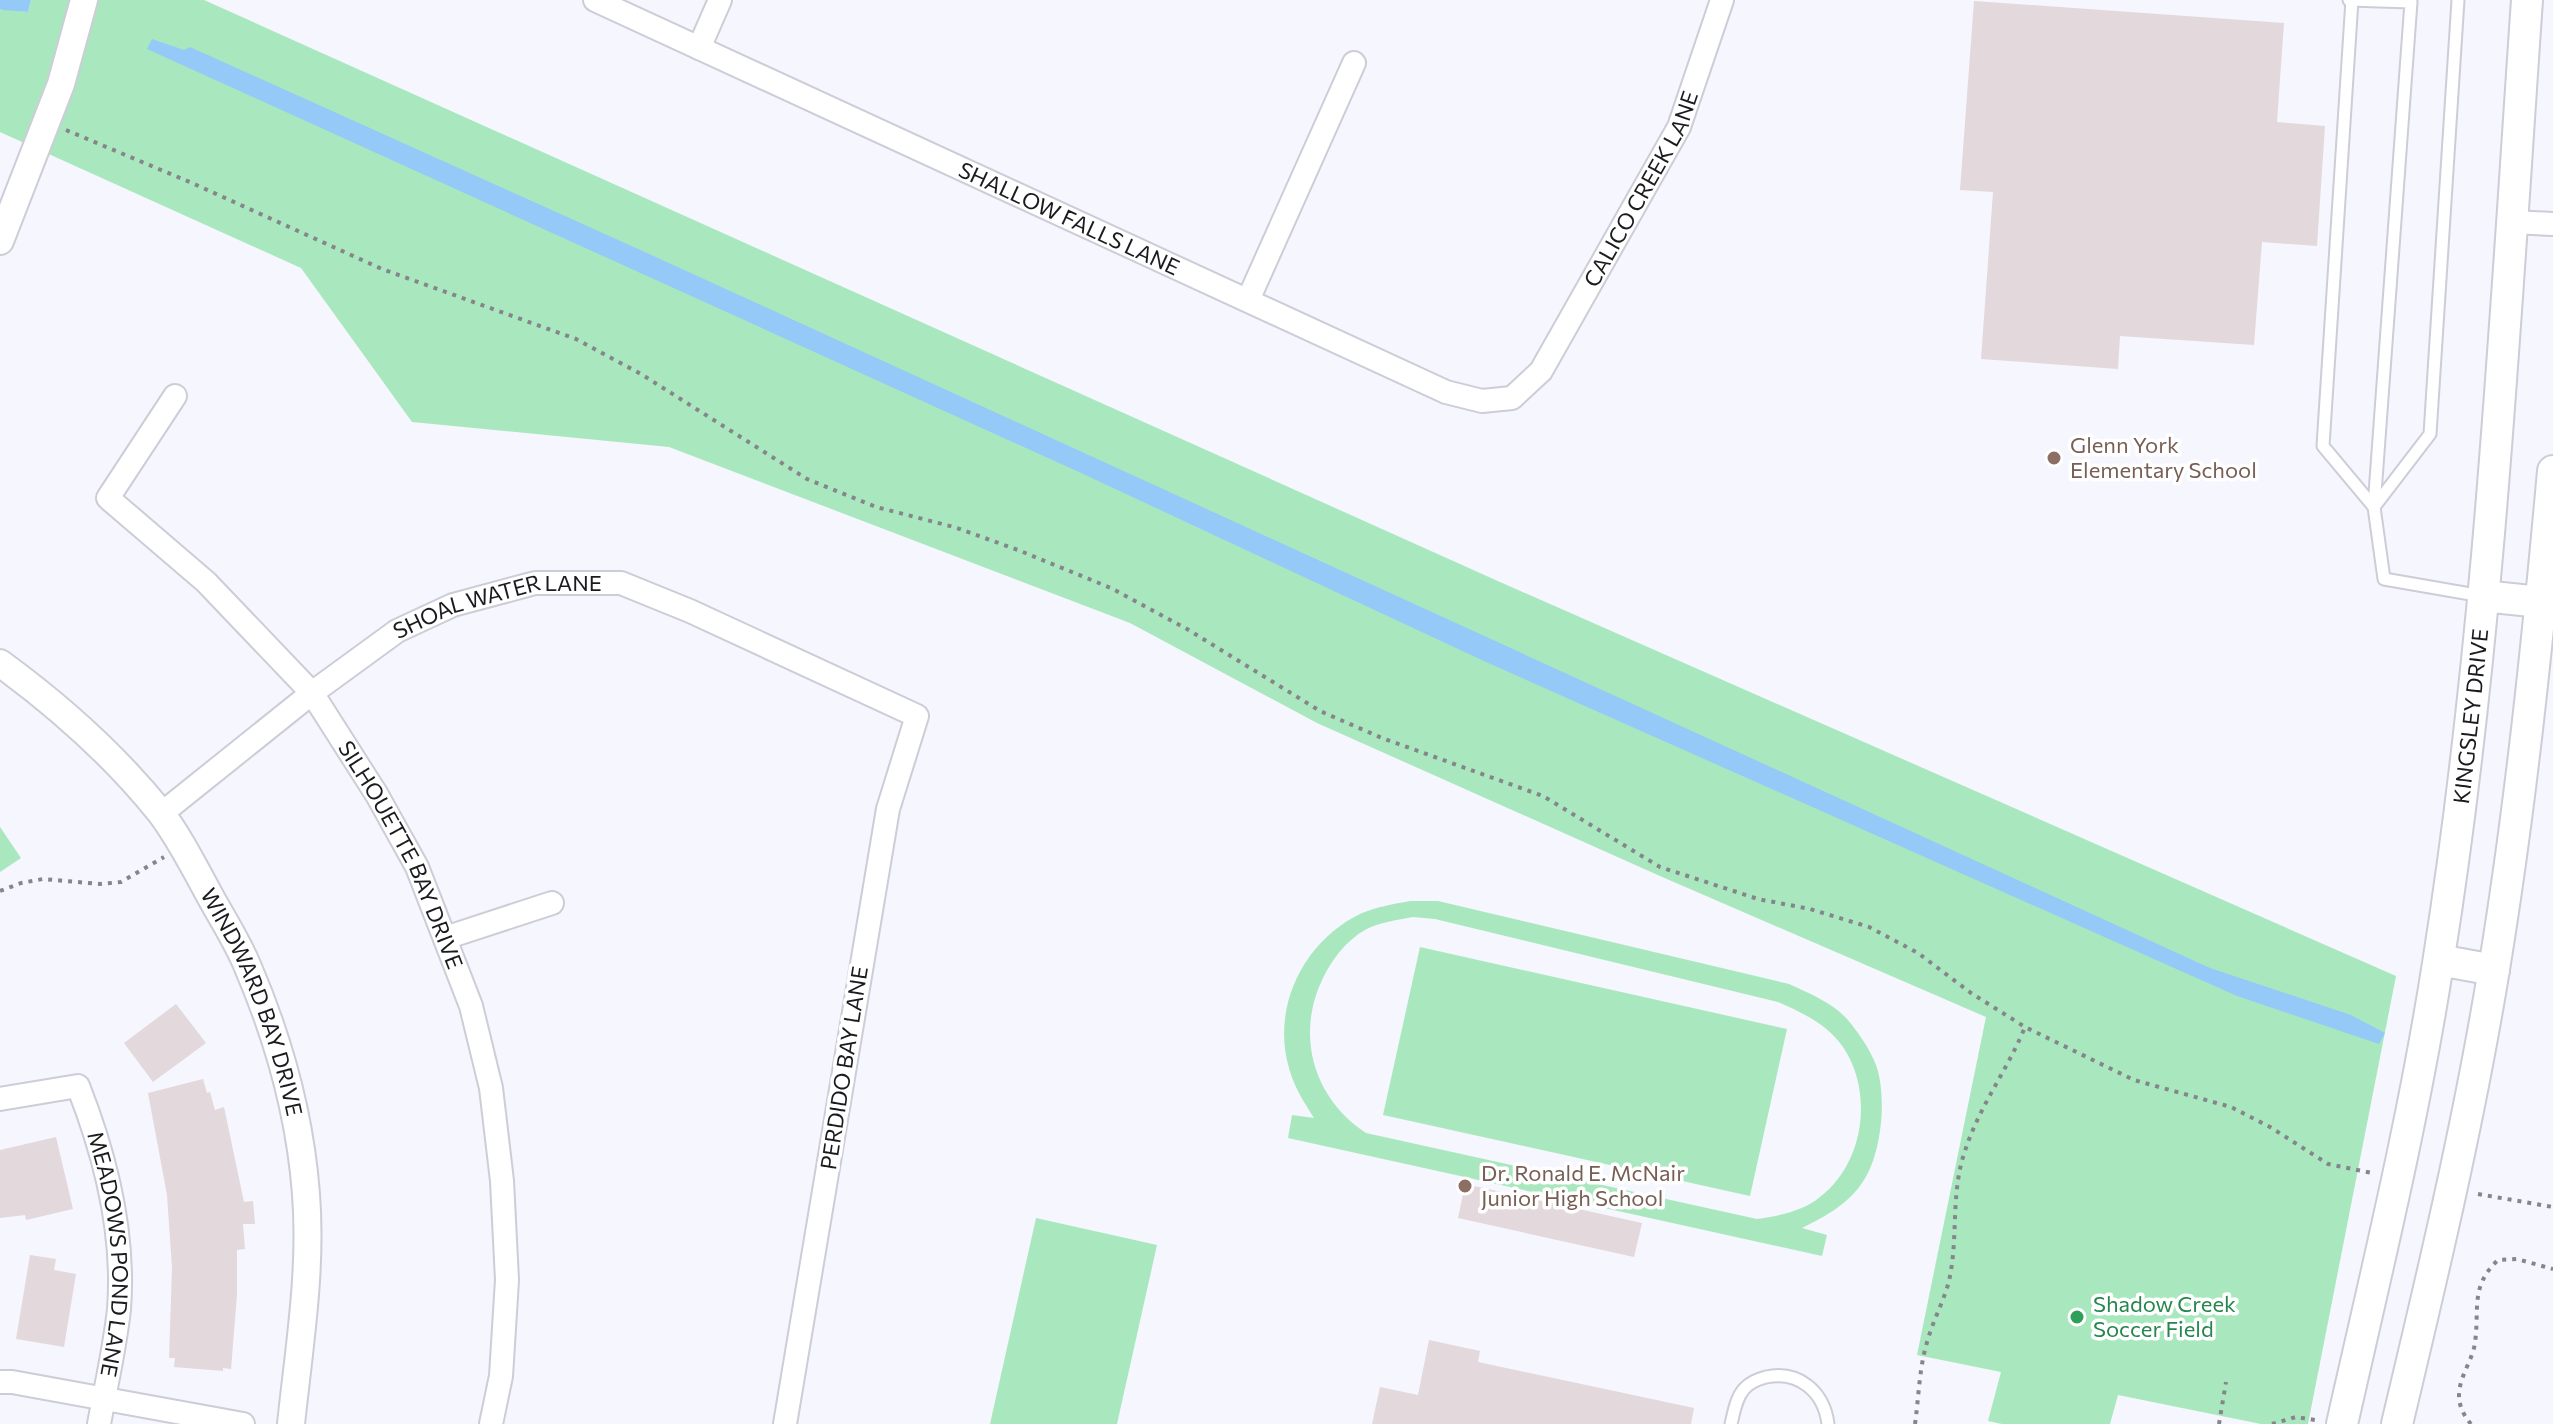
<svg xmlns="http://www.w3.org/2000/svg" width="2553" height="1424" viewBox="0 0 2553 1424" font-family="Commissioner,sans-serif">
  <rect width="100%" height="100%" fill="#f5f6fe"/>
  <g fill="#a9e8be" fill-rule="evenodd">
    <path d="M31 0H204L1500 582 2396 976 2308 1424H2261L2118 1395 2110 1424H2002L1988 1421 2001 1372 1917 1355 1986 1017 1660 876 1317 723 1130 623 669 447 412 422 301 268 0 132V9L28 12Z"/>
    <path d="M0 827 21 858 0 872Z"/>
    <path d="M1410 901H1438L1789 984C1808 993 1832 1002 1847 1019 1858 1032 1870 1049 1876 1065 1887 1096 1882 1152 1864 1180 1849 1204 1826 1216 1802 1228L1827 1235 1822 1256 1288 1138 1292 1115 1314 1118C1304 1102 1294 1087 1289 1068 1271 1007 1304 940 1362 913 1377 907 1393 904 1410 901ZM1413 917 1435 919 1778 1002C1803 1013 1827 1024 1843 1047 1874 1093 1864 1163 1820 1197 1803 1211 1779 1216 1757 1219L1366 1133C1312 1097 1295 1033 1324 976 1333 958 1347 940 1365 930 1379 922 1398 920 1413 917Z"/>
    <path d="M1420 947 1787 1029 1750 1196 1383 1115Z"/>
    <path d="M1036 1218 1157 1245 1117 1424H990Z"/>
  </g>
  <g fill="#95c9f7">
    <path d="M0 0H31L28 12 3 10 0 9Z"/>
    <path d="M152 39 184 50 190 47 658 258 2210 968 2351 1015 2385 1033 2379 1044 2237 996 1486 662 1081 473 147 49Z"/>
  </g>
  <g fill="#e3d8dc">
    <path d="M1974 1 2284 23 2277 122 2325 126 2317 246 2262 242 2254 345 2120 336 2118 369 1981 359 1993 192 1960 190Z"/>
    <path d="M176 1004 206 1043 153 1082 124 1043Z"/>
    <path d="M203 1079 207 1093 210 1092 215 1110 224 1107 244 1202 253 1201 255 1224H243L245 1249 237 1250V1295L231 1369 223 1368V1371L174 1367 175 1358H169L172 1268 167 1195 148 1093Z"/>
    <path d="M56 1137 73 1209 26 1220 25 1215 0 1218V1150Z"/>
    <path d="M1465 1184 1642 1223 1634 1257 1458 1218Z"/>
    <path d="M30 1255 56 1259 54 1270 76 1274 64 1347 16 1339Z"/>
    <path d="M1429 1340 1480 1351 1478 1362 1694 1408 1691 1424H1372L1380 1387 1418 1395Z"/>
  </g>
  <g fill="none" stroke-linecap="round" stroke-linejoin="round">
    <g stroke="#cccdd7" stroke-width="15">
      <g id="service">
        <path d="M2349 0 2411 2 2374 507 2384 579 2482 596"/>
        <path d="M2352 0 2323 446 2374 507 2430 434 2458 0"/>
        <path d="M1731 1424C1734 1412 1736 1398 1744 1389 1750 1382 1758 1379 1766 1377 1799 1370 1824 1392 1828 1424"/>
      </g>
    </g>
    <g stroke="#cccdd7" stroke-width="26">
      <g id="minor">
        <path id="s1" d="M595 0 1446 392 1482 401 1512 398 1541 371 1679 127 1722 0"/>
        <path d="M699 48 720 0"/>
        <path d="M2512 222 2553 224"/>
        <path d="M1248 300 1354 63"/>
        <path id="s2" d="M175 396 108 498 206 582 312 693 377 795 417 867 471 1006 491 1088 502 1181 507 1280 501 1376 491 1424"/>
        <path id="s3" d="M161 814 312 693 397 631 453 605 535 583H621L690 611 917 716 888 809 785 1424"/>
        <path d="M445 938 552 903"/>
        <path id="s4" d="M0 1099 78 1086C106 1157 125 1232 119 1309 115 1347 106 1386 99 1424"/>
        <path d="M0 1382H12L243 1424"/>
      </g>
    </g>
    <g stroke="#cccdd7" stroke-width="30">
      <g id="tertiary">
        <path d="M0 241 61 84 84 0"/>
        <path id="s5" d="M0 663C59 706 114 755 160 812 180 838 194 867 210 896 222 918 237 941 247 965 278 1037 300 1115 306 1194 312 1271 299 1348 291 1424"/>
      </g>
    </g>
    <g stroke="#cccdd7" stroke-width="34">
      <g id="secondary">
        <path d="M2483 596 2541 602"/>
        <path d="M2439 960 2494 970"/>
        <path id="s6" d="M2342 1424C2377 1269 2415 1114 2439 957 2489 641 2505 319 2527 0"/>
        <path d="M2397 1424C2433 1273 2469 1122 2494 969 2521 804 2538 638 2553 471"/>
      </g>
    </g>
    <g stroke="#85858b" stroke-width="4" stroke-dasharray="4 6" stroke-linecap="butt">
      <path d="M66 130 192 183 382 269 576 339 641 374 807 479 876 507 954 527 1018 550 1111 588 1187 629 1320 711 1382 738 1543 796 1660 867 1758 899 1810 909 1869 927 1918 953 1971 993 2025 1027 2134 1080 2231 1107 2270 1127 2328 1164 2372 1173"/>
      <path d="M0 891 21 883 43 879 100 884 121 882 164 857"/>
      <path d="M2478 1194 2553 1207"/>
      <path d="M1915 1424C1919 1396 1919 1367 1928 1339 1934 1318 1946 1297 1950 1276 1958 1235 1951 1194 1964 1154 1978 1108 2007 1071 2025 1027"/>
      <path d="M2219 1424 2226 1382"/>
      <path d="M2272 1424 2296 1417 2315 1420"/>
      <path d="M2471 1424C2464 1416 2459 1406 2459 1396 2459 1378 2470 1364 2474 1348 2481 1313 2468 1288 2498 1260L2517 1259 2553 1269"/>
    </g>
    <use href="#service" stroke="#fff" stroke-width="11"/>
    <use href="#minor" stroke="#fff" stroke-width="22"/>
    <use href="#tertiary" stroke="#fff" stroke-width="26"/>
    <use href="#secondary" stroke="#fff" stroke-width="30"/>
  </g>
  <g fill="#8d6e63" stroke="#fff" stroke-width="3">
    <circle cx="2054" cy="458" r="8"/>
    <circle cx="1465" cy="1186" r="8"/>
  </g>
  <circle fill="#2e9e5b" stroke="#fff" stroke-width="3" cx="2077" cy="1317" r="8"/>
  <g text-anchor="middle" stroke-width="7" stroke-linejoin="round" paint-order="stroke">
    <g font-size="22" fill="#1b1b1f" stroke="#fff">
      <text dy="8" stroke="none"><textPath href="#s1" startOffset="1252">CALICO CREEK LANE</textPath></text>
      <text dy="8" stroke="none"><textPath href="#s1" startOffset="522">SHALLOW FALLS LANE</textPath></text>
      <text dy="8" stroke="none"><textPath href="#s3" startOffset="404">SHOAL WATER LANE</textPath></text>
      <text dy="8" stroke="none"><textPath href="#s6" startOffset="720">KINGSLEY DRIVE</textPath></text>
      <text dy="8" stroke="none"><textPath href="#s2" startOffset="590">SILHOUETTE BAY DRIVE</textPath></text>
      <text dy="8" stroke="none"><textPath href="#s5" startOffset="432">WINDWARD BAY DRIVE</textPath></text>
      <text transform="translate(844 1068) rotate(-81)" y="8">PERDIDO BAY LANE</text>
      <text dy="8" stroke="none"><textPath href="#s4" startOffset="252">MEADOWS POND LANE</textPath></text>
    </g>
    <g font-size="22" fill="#785e54" stroke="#fff" text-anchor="start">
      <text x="2070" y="453">Glenn York<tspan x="2070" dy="25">Elementary School</tspan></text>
      <text x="1481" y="1181">Dr. Ronald E. McNair<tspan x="1481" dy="25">Junior High School</tspan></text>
    </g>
    <g font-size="22" fill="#27864d" stroke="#fff" text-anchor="start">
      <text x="2093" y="1312">Shadow Creek<tspan x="2093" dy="25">Soccer Field</tspan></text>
    </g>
  </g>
</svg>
